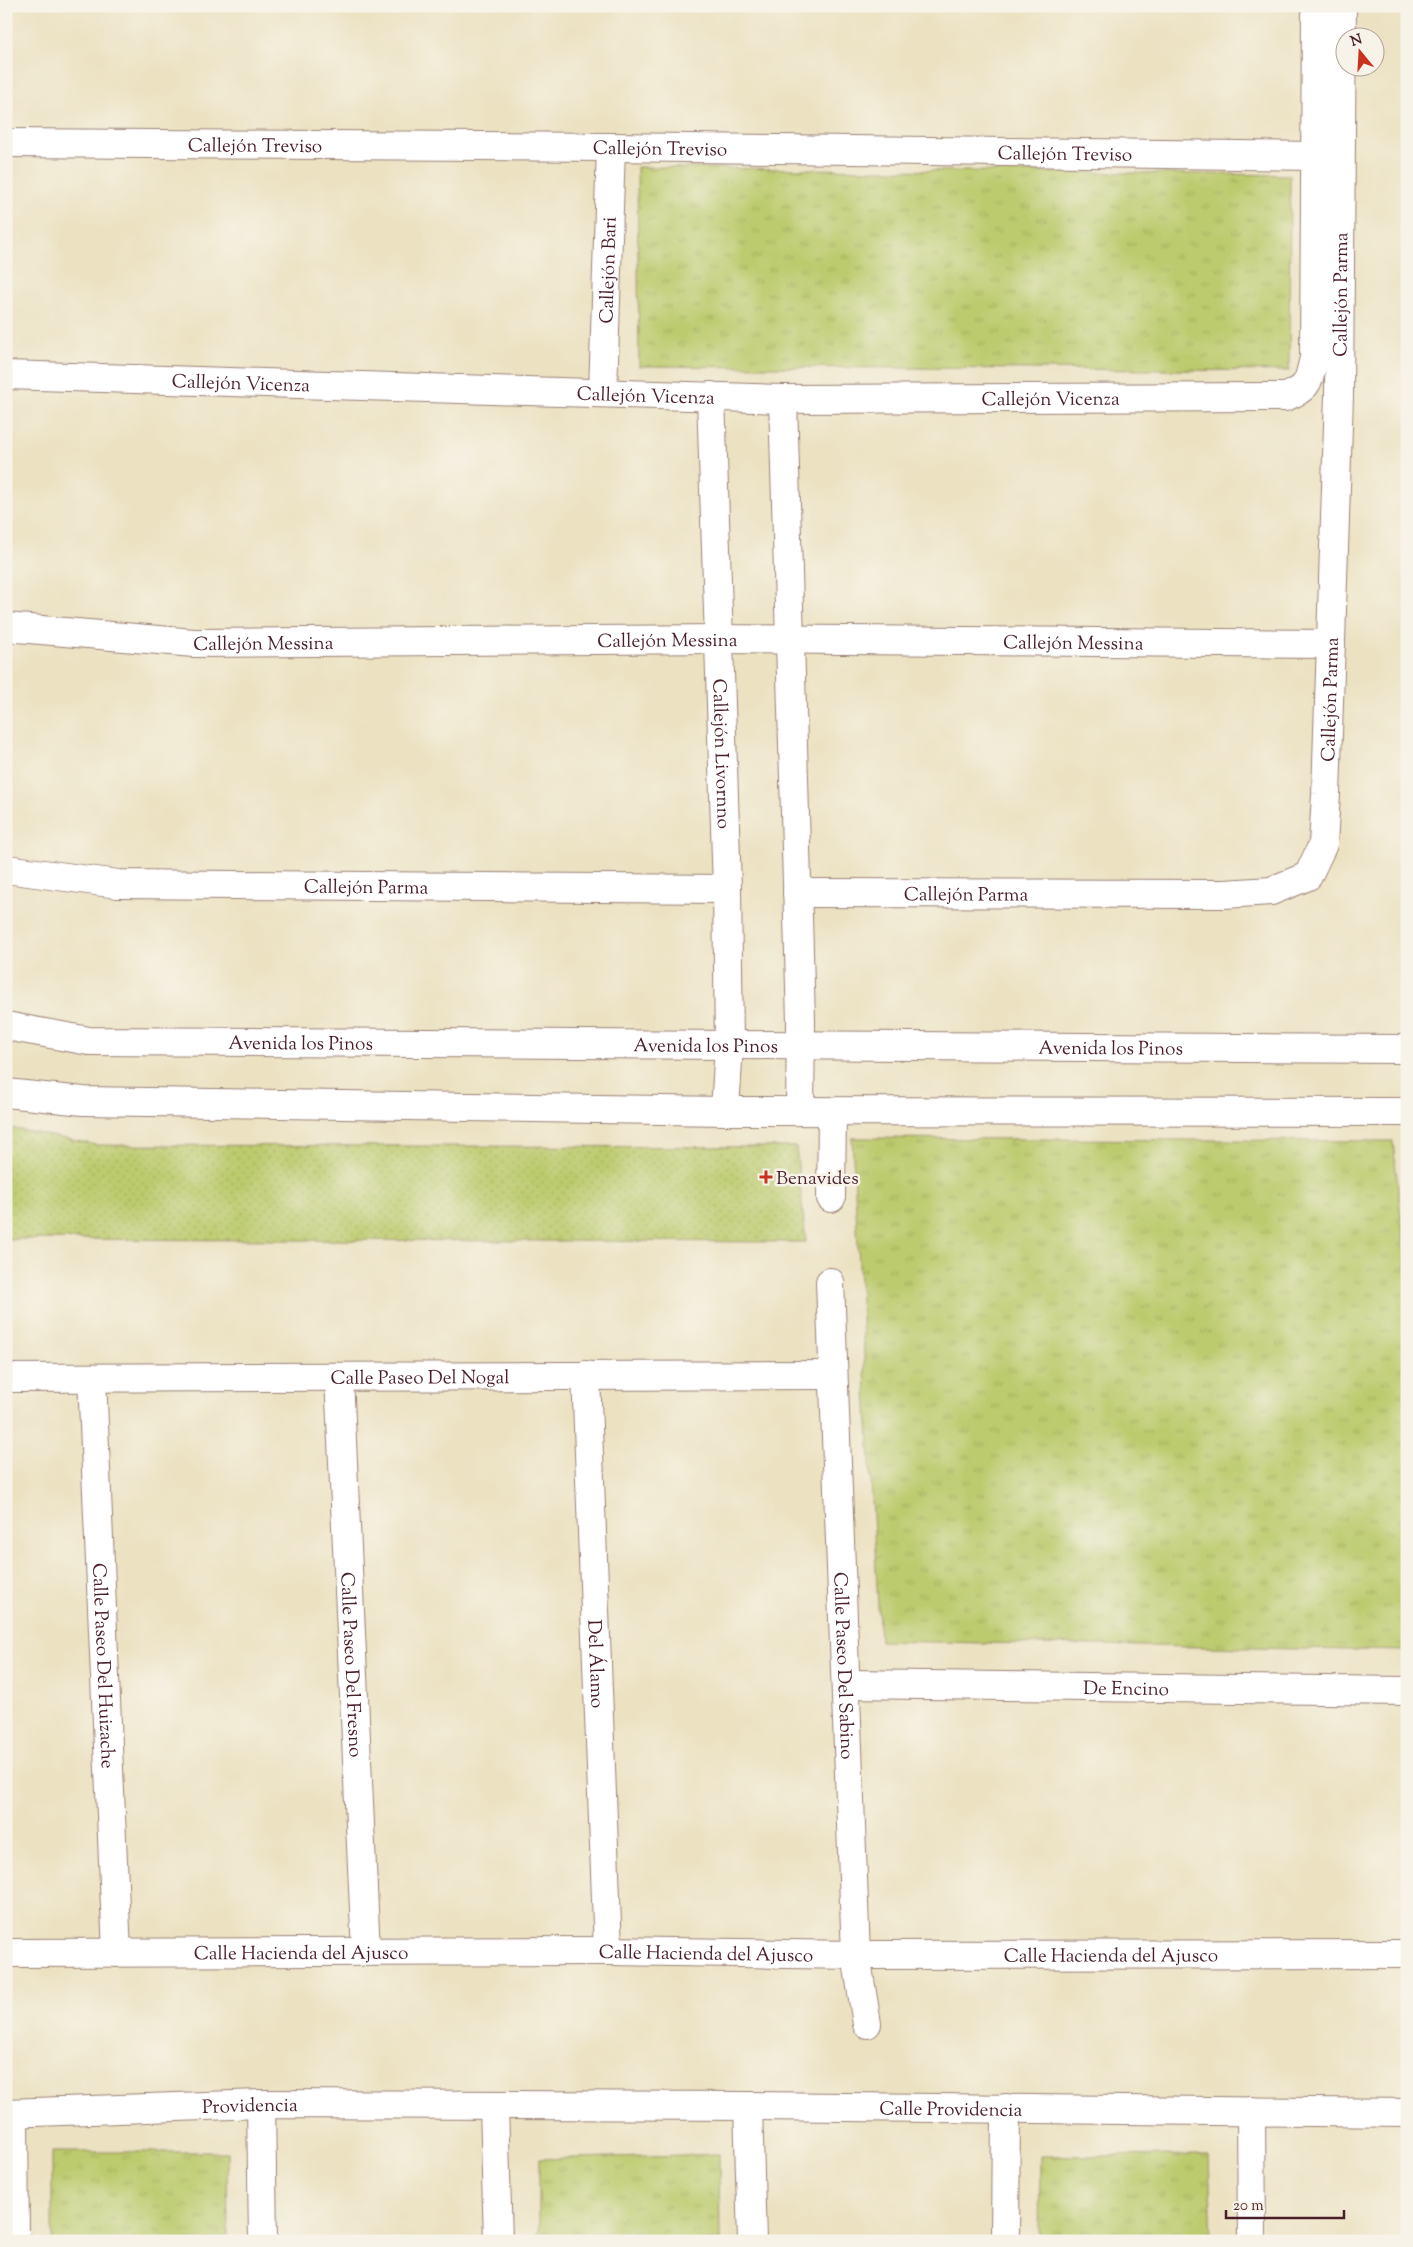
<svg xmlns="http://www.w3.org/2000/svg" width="1413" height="2247" viewBox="0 0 1413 2247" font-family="'Sorts Mill Goudy',serif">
  <defs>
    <pattern id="grass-dots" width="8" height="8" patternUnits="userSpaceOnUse" patternTransform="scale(1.25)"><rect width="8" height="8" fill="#bccb6d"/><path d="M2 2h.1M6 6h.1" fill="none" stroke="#a3ae5f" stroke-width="1.8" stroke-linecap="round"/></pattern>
    <pattern id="park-tufts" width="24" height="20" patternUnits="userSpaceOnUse" patternTransform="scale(1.25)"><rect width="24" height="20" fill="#bccb6d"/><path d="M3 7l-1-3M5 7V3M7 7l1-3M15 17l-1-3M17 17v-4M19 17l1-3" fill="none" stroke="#a3ae5f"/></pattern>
  </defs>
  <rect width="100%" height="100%" fill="#f7f3e8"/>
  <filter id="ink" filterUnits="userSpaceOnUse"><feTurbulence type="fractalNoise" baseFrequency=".02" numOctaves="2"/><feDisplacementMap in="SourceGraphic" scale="10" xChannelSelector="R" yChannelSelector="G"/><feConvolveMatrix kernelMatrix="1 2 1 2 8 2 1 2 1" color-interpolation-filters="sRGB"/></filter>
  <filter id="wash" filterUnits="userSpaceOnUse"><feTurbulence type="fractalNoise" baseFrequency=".0096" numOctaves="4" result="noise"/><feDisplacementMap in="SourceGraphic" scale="20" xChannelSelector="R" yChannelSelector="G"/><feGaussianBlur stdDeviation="1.12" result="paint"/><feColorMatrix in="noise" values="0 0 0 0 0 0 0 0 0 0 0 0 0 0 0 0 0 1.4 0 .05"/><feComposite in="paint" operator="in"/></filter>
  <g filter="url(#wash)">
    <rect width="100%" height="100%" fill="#ece2c2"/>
    <path fill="url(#grass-dots)" stroke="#83754c" d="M6 1127 97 1145 796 1147 806 1242 6 1239Z"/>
    <g fill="url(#park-tufts)" stroke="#83754c">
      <path d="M637 167 1290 175 1289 371 639 366Z"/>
      <path d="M852 1138 1393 1141 1407 1272V1651L880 1641Z"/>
      <path d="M52 2152H227L228 2241H52Z"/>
      <path d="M719 2154 720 2241H539V2159Z"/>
      <path d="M1209 2155 1212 2241H1039L1040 2156Z"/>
    </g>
  </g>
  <g filter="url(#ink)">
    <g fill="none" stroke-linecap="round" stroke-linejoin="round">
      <g stroke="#9b8076" stroke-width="30">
        <g id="minor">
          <path id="s1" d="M6 143 611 147 1314 156"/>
          <path id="s2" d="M6 375 783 399 1285 397C1310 388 1308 381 1314 358L1316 6"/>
          <path id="s3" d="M603 392 611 147"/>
          <path id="s4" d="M711 396 727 889 729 1044 725 1111"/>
          <path d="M783 399 801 1021 800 1111"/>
          <path id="s5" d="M6 627 194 643 720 639 1331 644"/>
          <path id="s6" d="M6 869 118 884 727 889"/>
          <path id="s7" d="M797 893 1224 894 1271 891 1308 876 1323 844 1326 794 1339 395 1342 6"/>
          <path id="s8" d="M6 1026 89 1041 1407 1049"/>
          <path d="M6 1093 83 1101 725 1111 1407 1112"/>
          <path d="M831 1198 832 1112"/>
          <path id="s9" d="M830 1282 856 1955 867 2024"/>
          <path id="s10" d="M586 1375 608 1951"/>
          <path id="s11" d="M339 1377 366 1952"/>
          <path id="s12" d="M6 1378 833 1375"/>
          <path id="s13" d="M92 1378 117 1953"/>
          <path id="s14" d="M846 1684 1407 1691"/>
          <path id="s15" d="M6 1953 608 1951 856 1955 1407 1954"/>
          <path d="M261 2104 263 2241"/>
          <path d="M494 2106 498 2241"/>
          <path d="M748 2106 752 2241"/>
          <path d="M1251 2111 1252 2241"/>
          <path id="s16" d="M6 2113 261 2104 748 2106 1407 2113"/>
          <path d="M14 2113 15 2241"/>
          <path d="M1005 2241 1006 2108"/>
        </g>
      </g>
      <use href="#minor" stroke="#fff" stroke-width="28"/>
    </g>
  </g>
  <path fill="#c8321e" stroke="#f7f3e8" stroke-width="2" d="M763.5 1169.5h5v5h5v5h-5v5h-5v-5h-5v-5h5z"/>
  <g text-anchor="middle" stroke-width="5" stroke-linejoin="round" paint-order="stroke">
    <g font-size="19" fill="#4a1f2b" stroke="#f7f3e8">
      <text dy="7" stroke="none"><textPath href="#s1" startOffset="249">Callejón Treviso</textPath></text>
      <text dy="7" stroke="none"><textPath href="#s1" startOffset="654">Callejón Treviso</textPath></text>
      <text dy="7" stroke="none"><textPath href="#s1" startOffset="1059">Callejón Treviso</textPath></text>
      <text dy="7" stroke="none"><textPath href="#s3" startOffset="122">Callejón Bari</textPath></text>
      <text dy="7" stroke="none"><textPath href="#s7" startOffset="1099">Callejón Parma</textPath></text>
      <text dy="7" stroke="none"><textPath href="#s2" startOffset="235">Callejón Vicenza</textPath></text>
      <text dy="7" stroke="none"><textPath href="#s2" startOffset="640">Callejón Vicenza</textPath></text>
      <text dy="7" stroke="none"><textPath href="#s2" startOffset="1045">Callejón Vicenza</textPath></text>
      <text dy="7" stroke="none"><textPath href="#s5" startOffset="662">Callejón Messina</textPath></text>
      <text dy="7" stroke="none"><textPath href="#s5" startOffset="258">Callejón Messina</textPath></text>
      <text dy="7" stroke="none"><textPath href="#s5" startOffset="1068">Callejón Messina</textPath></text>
      <text dy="7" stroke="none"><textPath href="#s7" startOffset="694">Callejón Parma</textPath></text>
      <text dy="7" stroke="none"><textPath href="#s4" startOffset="358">Callejón Livornno</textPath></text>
      <text dy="7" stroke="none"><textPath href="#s6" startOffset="361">Callejón Parma</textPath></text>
      <text dy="7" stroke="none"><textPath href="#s7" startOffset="169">Callejón Parma</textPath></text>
      <text dy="7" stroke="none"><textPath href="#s8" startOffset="296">Avenida los Pinos</textPath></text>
      <text dy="7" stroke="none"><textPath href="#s8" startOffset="701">Avenida los Pinos</textPath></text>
      <text dy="7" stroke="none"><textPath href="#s8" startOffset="1106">Avenida los Pinos</textPath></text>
      <text dy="7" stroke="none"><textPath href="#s12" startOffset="414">Calle Paseo Del Nogal</textPath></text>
      <text dy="7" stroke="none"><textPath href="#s10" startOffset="289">Del Álamo</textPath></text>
      <text dy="7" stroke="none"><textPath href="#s11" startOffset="288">Calle Paseo Del Fresno</textPath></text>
      <text dy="7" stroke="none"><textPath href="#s9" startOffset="384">Calle Paseo Del Sabino</textPath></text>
      <text dy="7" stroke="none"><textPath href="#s13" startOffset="288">Calle Paseo Del Huizache</textPath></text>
      <text dy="7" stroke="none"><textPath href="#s14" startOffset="280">De Encino</textPath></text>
      <text dy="7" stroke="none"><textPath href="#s15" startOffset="295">Calle Hacienda del Ajusco</textPath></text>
      <text dy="7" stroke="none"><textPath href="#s15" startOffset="700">Calle Hacienda del Ajusco</textPath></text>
      <text dy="7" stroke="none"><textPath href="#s15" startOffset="1105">Calle Hacienda del Ajusco</textPath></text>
      <text dy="7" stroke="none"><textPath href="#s16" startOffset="244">Providencia</textPath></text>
      <text dy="7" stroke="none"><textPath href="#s16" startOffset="945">Calle Providencia</textPath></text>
    </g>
    <g font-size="19" fill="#4a1f2b" stroke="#f7f3e8" text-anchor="start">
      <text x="776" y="1184">Benavides</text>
    </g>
  </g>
  <rect width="1413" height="2247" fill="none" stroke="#f7f3e8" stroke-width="25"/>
  <g transform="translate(1360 52) rotate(342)"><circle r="24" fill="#f7f3e8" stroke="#b29e9c"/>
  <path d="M0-4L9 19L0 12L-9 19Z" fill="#c8321e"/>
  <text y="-8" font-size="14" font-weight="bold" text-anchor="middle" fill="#4a1f2b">N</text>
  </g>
  <path d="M1226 2210v8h118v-8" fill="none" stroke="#4a1f2b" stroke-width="2.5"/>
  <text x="1233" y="2210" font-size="15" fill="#4a1f2b" stroke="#f7f3e8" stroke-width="4" paint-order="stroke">20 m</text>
</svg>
